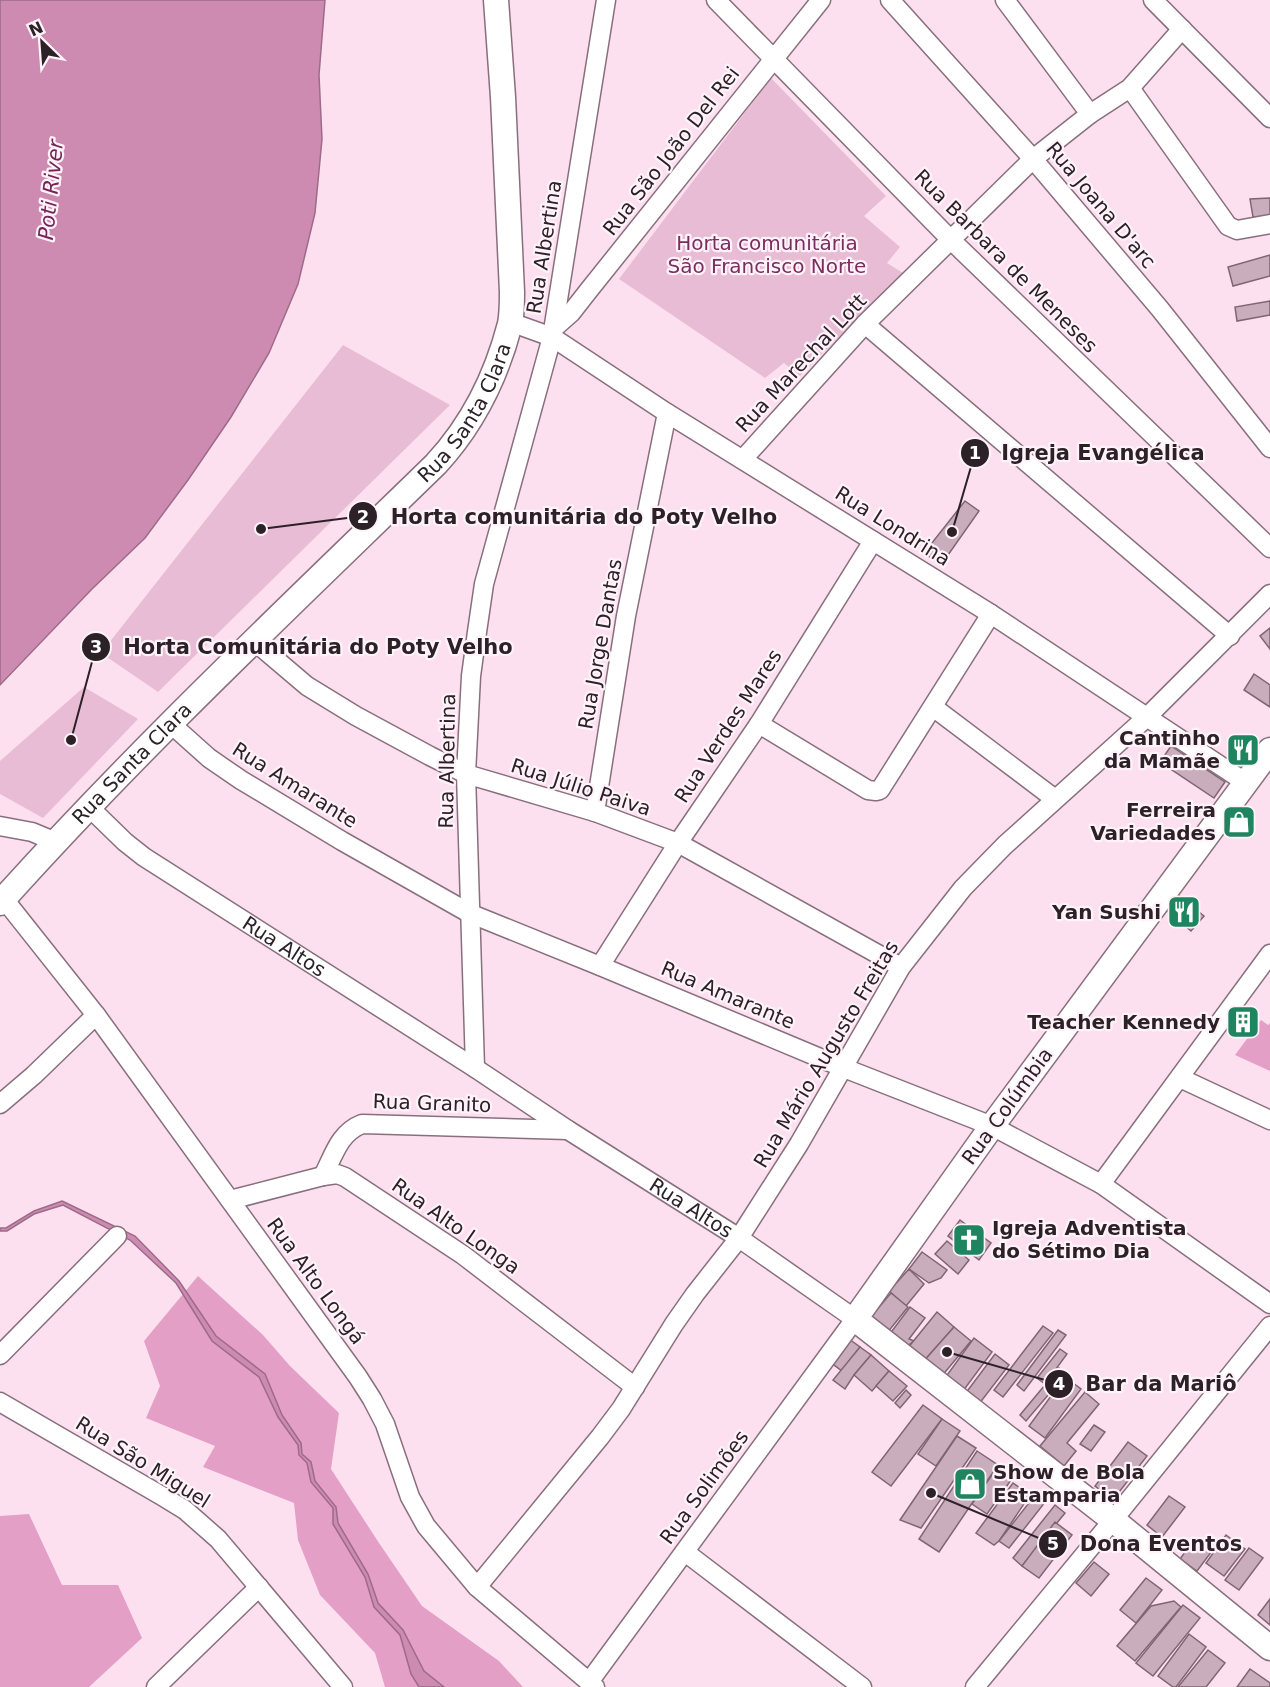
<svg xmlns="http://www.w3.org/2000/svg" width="1270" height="1687" viewBox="0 0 1270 1687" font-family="'DejaVu Sans',sans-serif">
  <rect width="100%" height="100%" fill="#fde0f0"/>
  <g fill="#e9bcd5">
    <path d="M771 78 886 196 864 216 900 247 887 263 903 273 800 376 784 363 765 378 619 279Z"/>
    <path d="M343 345 450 405 158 692 101 653Z"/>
    <path d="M84 687 138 719 43 818 0 794V761Z"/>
  </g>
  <g fill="#e49fc7">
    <path d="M1261 1020 1268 1025 1270 1023V1071L1235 1055Z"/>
    <path d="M198 1276 263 1335 290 1366 339 1413 331 1469 379 1543 422 1606 499 1661 523 1687H385L375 1653 320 1595 298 1540 294 1503 203 1467 215 1446 146 1418 160 1386 144 1341Z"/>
    <path d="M29 1514 62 1585H118L142 1638 89 1687H0V1516Z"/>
  </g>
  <g fill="#ce8bb2" stroke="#9d6b88" stroke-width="1.5">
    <path d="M0 0H325L319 75 322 139 315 213 298 284 269 353 231 417 188 480 145 538 92 589 0 685Z"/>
    <path d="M62 1201 135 1236 179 1281 216 1336 265 1374 282 1415 301 1443 302 1454 311 1462 315 1481 336 1507 338 1523 368 1574 378 1603 403 1630 424 1671 444 1687H419L411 1674 400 1635 374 1607 365 1577 333 1524V1508L311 1482 307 1463 299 1455 298 1445 278 1417 259 1377 212 1341 176 1283 130 1240 63 1205 34 1214 7 1231H0V1228H6L34 1211Z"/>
  </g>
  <g fill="#c9adbd" stroke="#7f6574" stroke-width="1.5">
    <path d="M1270 198V216L1253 217 1250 199Z"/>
    <path d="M1270 255V276L1233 286 1228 267Z"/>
    <path d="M1270 301V315L1237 321 1235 307Z"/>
    <path d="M965 501 979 511 941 565 924 553Z"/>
    <path d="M1270 628V649L1260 636Z"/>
    <path d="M1254 674 1270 685V707L1244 690Z"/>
    <path d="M1242 742 1254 745 1241 762 1231 755Z"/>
    <path d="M1171 746 1225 782 1214 798 1160 762Z"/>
    <path d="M1233 811 1251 823 1244 833 1227 821Z"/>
    <path d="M1176 893 1204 916 1191 931 1164 908Z"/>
    <path d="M1239 1010 1256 1022 1247 1034 1231 1023Z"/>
    <path d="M960 1220 991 1243 979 1260 948 1236Z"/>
    <path d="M947 1241 969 1260 958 1274 935 1254Z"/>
    <path d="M922 1252 947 1270 941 1278 929 1283 909 1269Z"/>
    <path d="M909 1269 924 1284 906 1306 889 1291Z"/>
    <path d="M891 1293 908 1307 887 1333 869 1319Z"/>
    <path d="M910 1307 925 1318 909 1339 914 1341 906 1347 889 1335Z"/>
    <path d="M937 1312 954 1327 923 1362 907 1349Z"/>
    <path d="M1043 1326 1053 1333 1003 1397 994 1390Z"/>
    <path d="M954 1327 971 1341 941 1377 923 1362Z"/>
    <path d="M1058 1330 1066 1335 1024 1391 1017 1385Z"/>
    <path d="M974 1338 992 1352 963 1391 945 1378Z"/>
    <path d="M849 1339 860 1347 842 1371 830 1362Z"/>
    <path d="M860 1347 871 1355 854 1375 845 1389 833 1380Z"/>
    <path d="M1060 1349 1067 1354 1045 1384 1037 1378Z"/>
    <path d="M995 1354 1009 1365 979 1404 965 1394Z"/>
    <path d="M871 1355 889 1371 872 1391 854 1375Z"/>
    <path d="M1059 1368 1066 1374 1026 1421 1020 1415Z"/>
    <path d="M889 1371 907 1386 893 1401 876 1386Z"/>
    <path d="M1065 1377 1081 1389 1045 1438 1029 1426Z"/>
    <path d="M906 1390 911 1395 900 1408 895 1403Z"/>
    <path d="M1085 1392 1099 1404 1067 1443 1076 1451 1064 1466 1040 1446Z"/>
    <path d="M923 1405 942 1419 891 1486 872 1472Z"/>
    <path d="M942 1419 960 1431 936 1466 918 1454Z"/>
    <path d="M1094 1425 1105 1432 1091 1451 1080 1444Z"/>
    <path d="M957 1436 976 1448 921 1528 900 1520Z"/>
    <path d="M1128 1442 1147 1456 1113 1500 1095 1486Z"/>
    <path d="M977 1451 998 1465 939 1552 919 1539Z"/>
    <path d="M996 1469 1011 1480 987 1514 972 1504Z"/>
    <path d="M1013 1483 1030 1495 999 1541 994 1545 976 1533Z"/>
    <path d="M1036 1494 1046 1501 1009 1548 999 1541Z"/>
    <path d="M1169 1496 1185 1507 1162 1537 1147 1525Z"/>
    <path d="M1055 1505 1065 1513 1022 1566 1013 1558Z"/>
    <path d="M1055 1522 1072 1535 1039 1578 1022 1566Z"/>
    <path d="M1226 1535 1245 1549 1224 1576 1206 1563Z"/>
    <path d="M1195 1538 1212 1551 1197 1571 1180 1559Z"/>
    <path d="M1249 1548 1263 1558 1239 1590 1225 1580Z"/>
    <path d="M1094 1562 1109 1574 1091 1596 1076 1583Z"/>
    <path d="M1146 1578 1162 1590 1136 1623 1120 1610Z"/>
    <path d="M1270 1599V1625L1258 1615Z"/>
    <path d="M1174 1601 1181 1607 1135 1661 1117 1646 1151 1606Z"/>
    <path d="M1183 1605 1200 1618 1153 1676 1136 1663Z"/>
    <path d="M1189 1634 1206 1647 1176 1687H1173L1158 1676Z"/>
    <path d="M1208 1650 1225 1663 1206 1687H1178Z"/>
    <path d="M1250 1669 1270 1683V1687H1237Z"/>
  </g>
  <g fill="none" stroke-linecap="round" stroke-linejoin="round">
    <g stroke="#896f7d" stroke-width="21">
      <g id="minor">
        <path d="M716 0 951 240 1270 548"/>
        <path d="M890 0 1033 159 1160 309 1270 448"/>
        <path d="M1005 0 1090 114"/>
        <path d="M1153 0 1270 118"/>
        <path d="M1130 88 1228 226 1237 230 1270 224"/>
        <path d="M510 322 552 337 667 413 991 614 1245 782"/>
        <path d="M865 324 1230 636"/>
        <path d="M554 328 571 313 589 290 821 0"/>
        <path d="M743 459 865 324 1033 159 1090 114 1130 88 1182 29"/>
        <path d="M254 641 307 686 356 716 430 756 466 774 595 812 678 843 901 967"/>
        <path d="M933 707 1055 799"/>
        <path d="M171 724 209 758 241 780 342 841 469 913 600 966 844 1068 992 1126 1101 1184 1270 1304"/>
        <path d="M759 724 868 790 876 791 880 790 991 614"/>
        <path id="s1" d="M88 806 125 842 144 857 475 1068 568 1130 739 1238 855 1319 589 1682"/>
        <path d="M595 812 626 616 667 413"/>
        <path d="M0 826 32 832 56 842"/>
        <path d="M4 899 96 1015 358 1377 372 1399 385 1424 410 1497 426 1526 477 1587 595 1687"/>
        <path d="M600 966 678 843 759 724 873 541"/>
        <path d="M475 1068 466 774 471 676 477 632 484 584 552 337 606 0"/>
        <path d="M1180 1078 1270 1120"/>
        <path d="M0 1104 34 1075 96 1015"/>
        <path d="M323 1176C334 1155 339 1133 362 1124L568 1130"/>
        <path d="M1101 1184 1270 954"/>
        <path d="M230 1200 323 1176 337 1174 345 1177 463 1255 635 1387"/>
        <path d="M0 1355 117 1236"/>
        <path d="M0 1402 162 1496 185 1510 218 1539 343 1687"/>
        <path d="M685 1552 862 1687"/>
        <path d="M477 1587 600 1437 621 1409 674 1324 695 1294 739 1238 799 1144 901 967 963 888 1005 845 1148 716 1270 594"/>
        <path d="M156 1687 259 1587"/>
        <path d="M975 1687 1113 1520 1270 1326"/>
      </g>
    </g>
    <g stroke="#896f7d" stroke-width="27">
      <g id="tertiary">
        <path d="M1270 750 992 1126 855 1319 1113 1520 1270 1648"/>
        <path id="s2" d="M0 903C137 750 288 608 436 464 473 424 496 378 510 324 512 314 512 302 512 292L503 97 496 0"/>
      </g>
    </g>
    <use href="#minor" stroke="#fff" stroke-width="18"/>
    <use href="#tertiary" stroke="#fff" stroke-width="24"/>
  </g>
  <defs>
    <g id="restaurant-square" transform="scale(1.725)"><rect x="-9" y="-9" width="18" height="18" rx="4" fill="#1f8560" stroke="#fff3f9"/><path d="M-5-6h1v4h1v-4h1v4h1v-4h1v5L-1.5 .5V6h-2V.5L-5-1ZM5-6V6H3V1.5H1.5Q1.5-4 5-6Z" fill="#fff"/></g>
    <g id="shop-square" transform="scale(1.725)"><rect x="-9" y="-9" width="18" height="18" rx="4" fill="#1f8560" stroke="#fff3f9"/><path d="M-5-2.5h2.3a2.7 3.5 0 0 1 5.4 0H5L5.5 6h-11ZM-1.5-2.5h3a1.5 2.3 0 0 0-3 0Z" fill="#fff"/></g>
    <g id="building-square" transform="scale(1.725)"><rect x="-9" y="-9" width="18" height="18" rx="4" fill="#1f8560" stroke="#fff3f9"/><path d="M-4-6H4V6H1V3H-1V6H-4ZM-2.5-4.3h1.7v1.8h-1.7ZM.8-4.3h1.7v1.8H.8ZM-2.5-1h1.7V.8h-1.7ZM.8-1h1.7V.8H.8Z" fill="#fff"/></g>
    <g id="church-square" transform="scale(1.725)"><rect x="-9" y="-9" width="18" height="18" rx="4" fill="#1f8560" stroke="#fff3f9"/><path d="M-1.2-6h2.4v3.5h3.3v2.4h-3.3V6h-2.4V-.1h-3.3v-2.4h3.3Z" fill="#fff"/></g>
  </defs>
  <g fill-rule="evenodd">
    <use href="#restaurant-square" x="1243" y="750"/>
    <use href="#shop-square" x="1239" y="822"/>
    <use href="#restaurant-square" x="1184" y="912"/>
    <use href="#building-square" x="1243" y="1022"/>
    <use href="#church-square" x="969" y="1240"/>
    <use href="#shop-square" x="970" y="1484"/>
  </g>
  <g text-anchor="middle" stroke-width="4.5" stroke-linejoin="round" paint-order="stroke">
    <g font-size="20" fill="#2b2127" stroke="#fff3f9">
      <text transform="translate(671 151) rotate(-52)" y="7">Rua São João Del Rei</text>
      <text transform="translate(1101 205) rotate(50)" y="7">Rua Joana D'arc</text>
      <text transform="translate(544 247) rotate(-81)" y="7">Rua Albertina</text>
      <text transform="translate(1006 261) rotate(45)" y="7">Rua Barbara de Meneses</text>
      <text transform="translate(801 363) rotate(-47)" y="7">Rua Marechal Lott</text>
      <text dy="7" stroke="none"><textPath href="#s2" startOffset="678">Rua Santa Clara</textPath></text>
      <text transform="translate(893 526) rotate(32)" y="7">Rua Londrina</text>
      <text transform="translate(600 644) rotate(-80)" y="7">Rua Jorge Dantas</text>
      <text transform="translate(728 726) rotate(-57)" y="7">Rua Verdes Mares</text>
      <text transform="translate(447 761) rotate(-89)" y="7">Rua Albertina</text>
      <text dy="7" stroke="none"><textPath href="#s2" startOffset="192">Rua Santa Clara</textPath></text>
      <text transform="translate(295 785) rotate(32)" y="7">Rua Amarante</text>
      <text transform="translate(581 787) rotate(18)" y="7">Rua Júlio Paiva</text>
      <text dy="7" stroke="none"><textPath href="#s1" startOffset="242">Rua Altos</textPath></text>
      <text transform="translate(728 995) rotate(23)" y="7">Rua Amarante</text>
      <text transform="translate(826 1054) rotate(-59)" y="7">Rua Mário Augusto Freitas</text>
      <text transform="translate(432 1103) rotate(2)" y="7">Rua Granito</text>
      <text transform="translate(1007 1106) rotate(-54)" y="7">Rua Colúmbia</text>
      <text dy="7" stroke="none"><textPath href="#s1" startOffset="726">Rua Altos</textPath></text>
      <text transform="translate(456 1226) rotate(35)" y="7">Rua Alto Longa</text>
      <text transform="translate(316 1281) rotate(54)" y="7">Rua Alto Longá</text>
      <text transform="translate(143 1462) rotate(32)" y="7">Rua São Miguel</text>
      <text transform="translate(704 1487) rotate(-54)" y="7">Rua Solimões</text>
    </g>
    <g font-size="20" fill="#7b2c60" stroke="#fff3f9">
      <text x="767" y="250">Horta comunitária<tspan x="767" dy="23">São Francisco Norte</tspan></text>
    </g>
    <g font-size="20" font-weight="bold" fill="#2b2127" stroke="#fff3f9" text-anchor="end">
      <text x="1220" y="745">Cantinho<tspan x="1220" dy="23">da Mamãe</tspan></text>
      <text x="1216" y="817">Ferreira<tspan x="1216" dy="23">Variedades</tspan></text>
      <text x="1161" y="919">Yan Sushi</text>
      <text x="1220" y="1029">Teacher Kennedy</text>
      <text x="992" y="1235" text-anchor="start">Igreja Adventista<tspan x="992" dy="23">do Sétimo Dia</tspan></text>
      <text x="993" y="1479" text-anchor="start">Show de Bola<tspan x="993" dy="23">Estamparia</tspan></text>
    </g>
    <g font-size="21" font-style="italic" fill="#742459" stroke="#fff3f9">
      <text transform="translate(51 190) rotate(-84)" y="7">Poti River</text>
    </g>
  </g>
  <path fill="none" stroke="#2b2127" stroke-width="2" d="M952 532L975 453M261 529L363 516M71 740L96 647M947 1352L1059 1384M931 1493L1053 1544"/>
  <g fill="#2b2127" stroke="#fff3f9" stroke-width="2">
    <circle cx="952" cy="532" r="6"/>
    <circle cx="261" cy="529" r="6"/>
    <circle cx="71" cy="740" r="6"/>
    <circle cx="947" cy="1352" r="6"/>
    <circle cx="931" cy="1493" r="6"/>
    <circle cx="975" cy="453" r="15"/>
    <circle cx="363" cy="516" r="15"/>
    <circle cx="96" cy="647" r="15"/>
    <circle cx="1059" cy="1384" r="15"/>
    <circle cx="1053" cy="1544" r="15"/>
  </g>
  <g font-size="18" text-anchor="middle" font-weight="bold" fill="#fff">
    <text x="975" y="459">1</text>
    <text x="363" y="523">2</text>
    <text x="96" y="653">3</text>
    <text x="1059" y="1390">4</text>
    <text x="1053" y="1550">5</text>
  </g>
  <g font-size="21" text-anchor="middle" font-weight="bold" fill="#2b2127" stroke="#fff3f9" stroke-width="4.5" stroke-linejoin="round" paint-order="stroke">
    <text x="1103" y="460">Igreja Evangélica</text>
    <text x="584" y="524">Horta comunitária do Poty Velho</text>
    <text x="318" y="654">Horta Comunitária do Poty Velho</text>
    <text x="1161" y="1391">Bar da Mariô</text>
    <text x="1161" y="1551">Dona Eventos</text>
  </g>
  <g transform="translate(42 42) rotate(335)" stroke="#fff3f9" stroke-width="4.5" paint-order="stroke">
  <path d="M0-4.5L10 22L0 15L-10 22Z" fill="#2b2127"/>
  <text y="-9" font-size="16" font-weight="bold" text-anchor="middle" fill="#2b2127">N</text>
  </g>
</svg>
